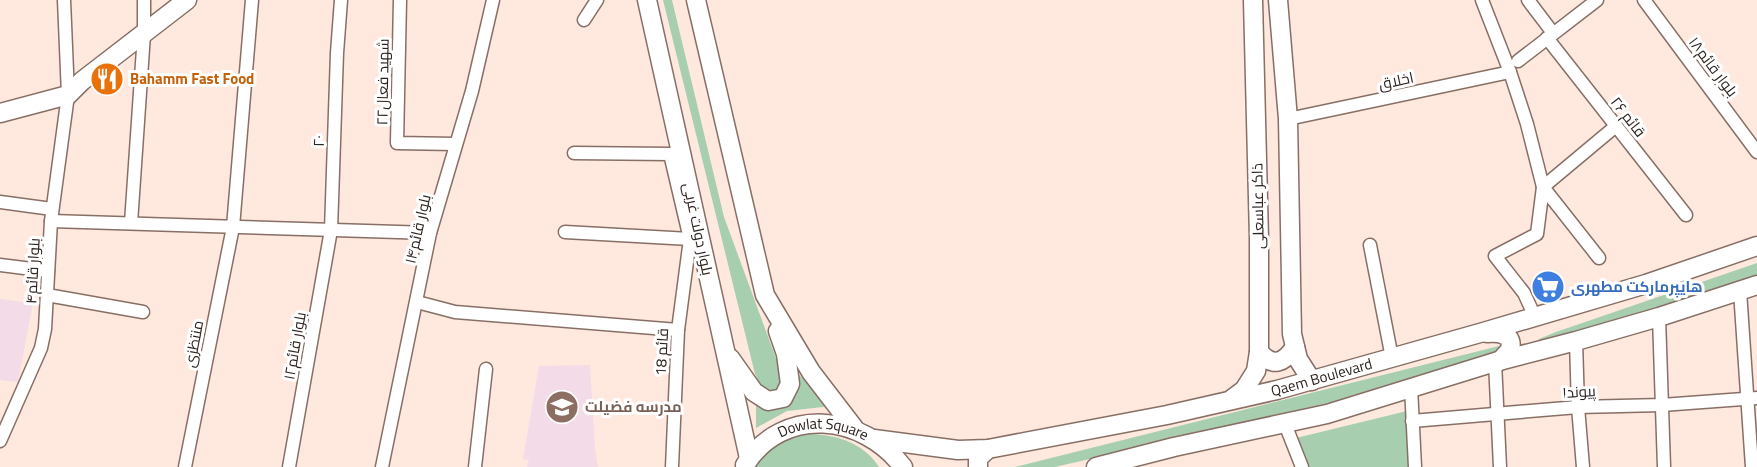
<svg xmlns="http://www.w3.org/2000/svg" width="1757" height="467" viewBox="0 0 1757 467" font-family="'Titillium Web',Cairo,sans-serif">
  <rect width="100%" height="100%" fill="#ffe8de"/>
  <g fill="#f3dce7">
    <path d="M0 299 33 303 18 382 0 380Z"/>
    <path d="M590 365 595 449 598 467H527L529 460 523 459 539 366Z"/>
  </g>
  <g fill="#a8ceb0">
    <path d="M663 0H672L724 217 781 372 783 385 780 391 771 395 763 390 755 374Z"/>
    <path d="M1757 263V276L1665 311 1539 343 1538 341 1539 339 1556 332Z"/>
    <path d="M1503 345 1501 351 1331 403 1055 467H1015Z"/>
    <path d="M798 374 832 406 787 411 756 428V404L767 407 784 408 796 396Z"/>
    <path d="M1407 411 1409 467H1308L1296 438Z"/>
    <path d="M805 434C834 434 862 441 879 467H751C765 449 783 439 805 434Z"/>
  </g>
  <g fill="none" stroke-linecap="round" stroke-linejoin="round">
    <g stroke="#886f65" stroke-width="15">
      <g id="street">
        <path d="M400 0 397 143 455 144"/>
        <path d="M1482 0 1510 72 1527 124 1543 187 1537 234 1495 256 1524 293 1535 317"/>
        <path d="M1528 0 1553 33"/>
        <path d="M1644 0 1757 152"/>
        <path d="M584 20 597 0"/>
        <path d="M1547 38 1686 215"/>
        <path d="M1518 61 1597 0"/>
        <path d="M1288 119 1510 72"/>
        <path d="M574 153 670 154 690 239 678 330 672 467"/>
        <path d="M1543 187 1616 126"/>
        <path d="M1543 187 1599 258"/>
        <path d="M0 202 52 209"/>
        <path d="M51 221 430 233"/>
        <path d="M131 223 144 34V0"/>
        <path d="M565 232 690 239"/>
        <path d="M1370 245 1392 358"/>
        <path d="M0 265 48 271"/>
        <path d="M1740 291 1752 467"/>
        <path d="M47 295 143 312"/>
        <path d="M417 302 455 312 678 330"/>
        <path d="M1659 317 1664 467"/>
        <path d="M1576 341 1578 407 1583 467"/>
        <path d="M1495 362 1500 467"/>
        <path d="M1411 387 1415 467"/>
        <path d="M1412 421 1578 407 1662 405 1757 398"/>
        <path d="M1285 424 1302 467"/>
        <path d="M0 441 41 348 45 329 51 221 68 95 64 0"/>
        <path d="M185 467 233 227 252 0"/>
        <path d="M289 467 331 230 337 53 341 0"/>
        <path d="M382 467 430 233 472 91 493 0"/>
        <path d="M475 467 486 369"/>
      </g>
    </g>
    <g stroke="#886f65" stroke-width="21">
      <g id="secondary">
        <path d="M647 0 749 458"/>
        <path d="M696 0 765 295 811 372 854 428"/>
        <path d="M1278 0 1288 119 1292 334 1298 359 1312 381"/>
        <path d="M0 113 68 95 82 81 187 0"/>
        <path d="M1487 333C1500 332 1514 334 1510 350L1500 361"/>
        <path d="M1259 352C1273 368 1284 363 1295 347"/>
        <path d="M730 358 754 392 768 401 783 398 790 384 786 354 778 331"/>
        <path d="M1232 399 1244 390 1256 371 1259 352V239L1253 0"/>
        <path id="s1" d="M874 439 958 450 988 449 1167 415 1277 390 1480 333 1646 284 1757 246"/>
        <path id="s2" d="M745 465C783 405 863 414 903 467"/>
        <path d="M978 467V458L988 449"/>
        <path d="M1096 467 1174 447 1327 414 1495 362 1576 341 1659 317 1757 285"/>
      </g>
    </g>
    <use href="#street" stroke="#fff" stroke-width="12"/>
    <use href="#secondary" stroke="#fff" stroke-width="18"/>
  </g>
  <defs>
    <g id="restaurant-disc" transform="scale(1.725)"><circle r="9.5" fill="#e8710a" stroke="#fff"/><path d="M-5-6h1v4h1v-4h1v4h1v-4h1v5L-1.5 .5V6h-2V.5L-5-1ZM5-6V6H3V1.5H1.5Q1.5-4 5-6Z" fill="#fff"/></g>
    <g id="supermarket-disc" transform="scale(1.725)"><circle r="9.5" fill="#3f7fe0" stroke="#fff"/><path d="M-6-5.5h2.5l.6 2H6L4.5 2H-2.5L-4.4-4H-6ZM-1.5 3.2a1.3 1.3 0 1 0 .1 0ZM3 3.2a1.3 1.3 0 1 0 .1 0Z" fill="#fff"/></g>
    <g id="school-disc" transform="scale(1.725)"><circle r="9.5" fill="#8d6e63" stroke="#fff"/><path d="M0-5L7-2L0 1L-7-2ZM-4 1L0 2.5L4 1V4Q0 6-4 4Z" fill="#fff"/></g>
  </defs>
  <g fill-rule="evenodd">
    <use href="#restaurant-disc" x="107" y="79"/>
    <use href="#supermarket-disc" x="1548" y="287"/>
    <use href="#school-disc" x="562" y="407"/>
  </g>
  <g text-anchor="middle" stroke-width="6" stroke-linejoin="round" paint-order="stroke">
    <g font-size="15" fill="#2c221e" stroke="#fff">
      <text transform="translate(1713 67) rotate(53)" y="5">بلوار قائم۱۸</text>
      <text transform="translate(1396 81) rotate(-12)" y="5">اخلاق</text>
      <text transform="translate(383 82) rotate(-89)" y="5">شهید فعال۲۲</text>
      <text transform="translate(1628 117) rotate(52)" y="5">قائم ۲۶</text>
      <text transform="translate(319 141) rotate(-88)" y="5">۲۰</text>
      <text transform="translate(1258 206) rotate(-91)" y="5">ذاکر عباسعلی</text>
      <text transform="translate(418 229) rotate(-77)" y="5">بلوار قائم۱۴</text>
      <text transform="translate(698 229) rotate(78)" y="5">بلوار دولت غربی</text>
      <text transform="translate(33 271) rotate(-87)" y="5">بلوار قائم۴</text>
      <text transform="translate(194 344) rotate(-79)" y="5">منتظزی</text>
      <text transform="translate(295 346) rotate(-80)" y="5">بلوار قائم۱۲</text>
      <text transform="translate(662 352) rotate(-87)" y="5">18 قائم</text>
      <text dy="5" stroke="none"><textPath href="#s1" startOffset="456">Qaem Boulevard</textPath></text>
      <text transform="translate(1579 392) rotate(-3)" y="5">پیوند۱</text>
      <text dy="5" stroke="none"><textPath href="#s2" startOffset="93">Dowlat Square</textPath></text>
    </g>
    <g font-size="15" font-weight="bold" fill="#c56008" stroke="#fff" text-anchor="start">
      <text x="130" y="84">Bahamm Fast Food</text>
    </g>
    <g font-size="15" font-weight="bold" fill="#366cbe" stroke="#fff" text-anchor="start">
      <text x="1571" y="292">هایپرمارکت مطهری</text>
    </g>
    <g font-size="15" font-weight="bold" fill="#785e54" stroke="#fff" text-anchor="start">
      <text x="585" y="412">مدرسه فضیلت</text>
    </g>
  </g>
</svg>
